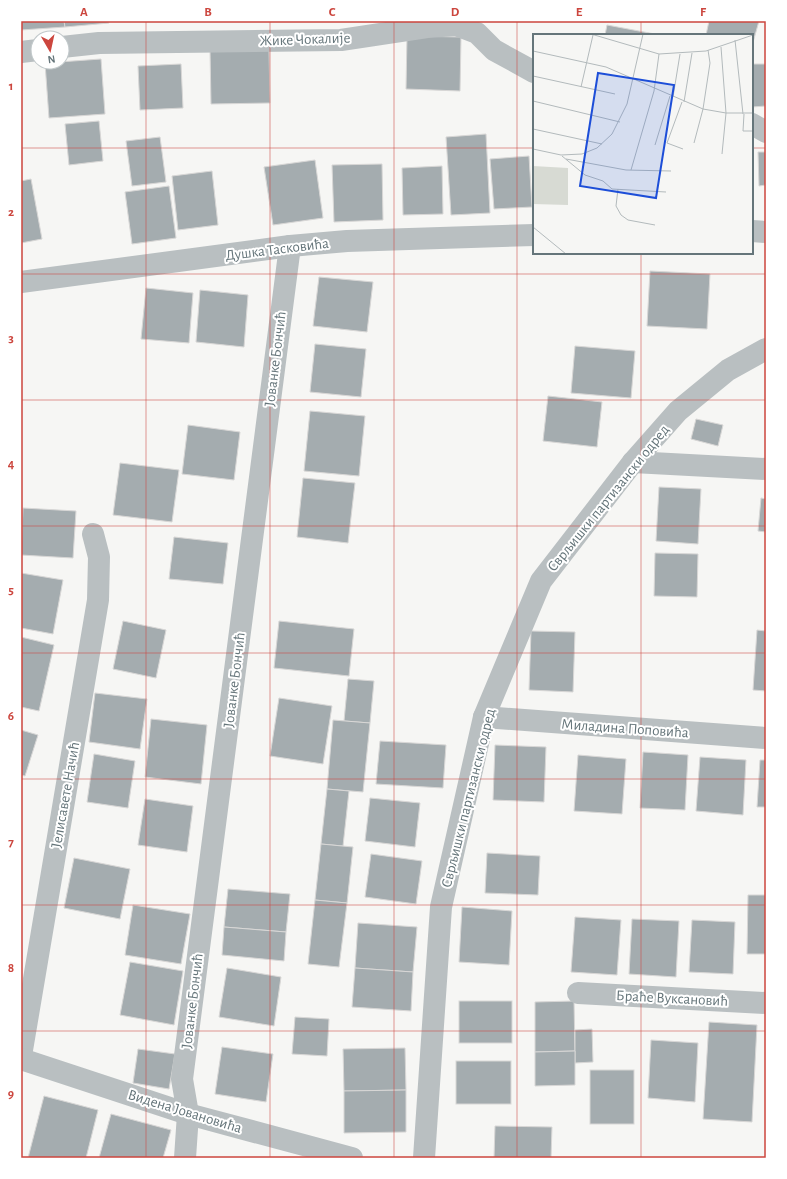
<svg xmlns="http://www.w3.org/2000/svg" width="787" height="1179" viewBox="0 0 787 1179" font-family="'Alegreya Sans',sans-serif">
  <rect width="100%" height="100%" fill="#f6f6f4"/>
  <g fill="#a4acaf" stroke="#d8d7d6">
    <path d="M21 21H64L65 27 21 30Z"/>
    <path d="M64 21H109V23L65 27Z"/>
    <path d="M709 21H759L752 46V35H706Z"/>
    <path d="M607 25 660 35H605Z"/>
    <path d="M407 36 461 37 460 91 406 89Z"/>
    <path d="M269 49 270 103 211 104 210 50Z"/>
    <path d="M101 59 105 114 49 118 45 63Z"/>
    <path d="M181 64 183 108 140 110 138 66Z"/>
    <path d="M752 64H766V106L752 107Z"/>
    <path d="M99 121 103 161 69 165 65 124Z"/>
    <path d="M486 134 490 213 451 215 446 137Z"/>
    <path d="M160 137 166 182 132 186 126 141Z"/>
    <path d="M758 152H766V185L759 186Z"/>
    <path d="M529 156 532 207 494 209 490 159Z"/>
    <path d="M315 160 323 218 273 225 264 167Z"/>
    <path d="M382 164 383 220 334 222 332 165Z"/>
    <path d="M442 166 443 214 403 215 402 168Z"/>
    <path d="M212 171 218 225 178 230 172 176Z"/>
    <path d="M31 179 42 239 21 243V181Z"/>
    <path d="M169 186 176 238 132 244 125 192Z"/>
    <path d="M650 271 710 274 707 329 647 326Z"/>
    <path d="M319 277 373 282 367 332 313 326Z"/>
    <path d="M146 288 193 293 189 343 141 339Z"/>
    <path d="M200 290 248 295 244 347 196 342Z"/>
    <path d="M315 344 366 349 361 397 310 392Z"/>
    <path d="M575 346 635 351 631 398 571 393Z"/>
    <path d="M548 396 602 402 597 447 543 441Z"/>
    <path d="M310 411 365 416 359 476 304 471Z"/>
    <path d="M696 419 723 425 718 446 691 439Z"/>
    <path d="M188 425 240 432 234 480 182 474Z"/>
    <path d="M120 463 179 470 172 522 113 515Z"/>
    <path d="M303 478 355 483 348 543 297 537Z"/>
    <path d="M659 487 701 489 698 544 656 541Z"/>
    <path d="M761 498 766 499V532L758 531Z"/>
    <path d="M23 508 76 511 73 558 21 555Z"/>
    <path d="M174 537 228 543 223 584 169 579Z"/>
    <path d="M655 553 698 554 697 597 654 596Z"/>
    <path d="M21 573 63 580 53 634 21 628Z"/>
    <path d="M123 621 166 630 156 678 113 669Z"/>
    <path d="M279 621 354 629 349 676 274 668Z"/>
    <path d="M757 630 766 631V691L753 690Z"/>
    <path d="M531 631 575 632 573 692 529 690Z"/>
    <path d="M21 637 54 645 39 711 21 707Z"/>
    <path d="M348 679 374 681 370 723 344 721Z"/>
    <path d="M95 693 147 699 140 749 89 742Z"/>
    <path d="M279 698 332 706 323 764 270 756Z"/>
    <path d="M151 719 207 725 201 784 145 777Z"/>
    <path d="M333 720 370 723 363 792 327 789Z"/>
    <path d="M21 730 38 735 25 776 21 775Z"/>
    <path d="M380 741 446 745 443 788 376 784Z"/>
    <path d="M495 745 546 747 544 802 493 800Z"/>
    <path d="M643 752 688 755 685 810 640 808Z"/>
    <path d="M94 754 135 761 128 808 87 802Z"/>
    <path d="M578 755 626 759 622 814 574 811Z"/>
    <path d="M700 757 746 760 743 815 696 811Z"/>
    <path d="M760 760H766V807H757Z"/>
    <path d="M327 789 349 791 343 846 321 844Z"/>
    <path d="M370 798 420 803 415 847 365 841Z"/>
    <path d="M145 799 193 806 187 852 138 845Z"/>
    <path d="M321 844 353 847 347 903 315 900Z"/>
    <path d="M487 853 540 856 538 895 485 893Z"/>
    <path d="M371 854 422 861 416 904 365 897Z"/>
    <path d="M74 858 130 869 120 919 64 908Z"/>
    <path d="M228 889 290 894 286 932 224 927Z"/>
    <path d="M748 895H766V954H747Z"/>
    <path d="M315 900 347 903 339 967 308 964Z"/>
    <path d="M133 905 190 914 181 964 125 955Z"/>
    <path d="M462 907 512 911 509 965 459 962Z"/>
    <path d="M575 917 621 920 617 975 571 972Z"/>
    <path d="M632 919 679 921 676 977 629 974Z"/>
    <path d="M692 920 735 922 733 974 689 972Z"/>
    <path d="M358 923 417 927 413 972 355 968Z"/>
    <path d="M224 927 286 932 284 961 222 955Z"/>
    <path d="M130 962 183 971 174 1025 120 1015Z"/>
    <path d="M227 968 281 977 274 1026 219 1017Z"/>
    <path d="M355 968 413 972 411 1011 352 1007Z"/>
    <rect x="459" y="1001" width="53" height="42"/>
    <path d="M574 1001 575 1051 535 1052V1002Z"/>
    <path d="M295 1017 329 1019 327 1056 292 1054Z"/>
    <path d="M709 1022 757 1025 752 1122 703 1119Z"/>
    <path d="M592 1029 593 1062 575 1063V1030Z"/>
    <path d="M651 1040 698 1043 695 1102 648 1098Z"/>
    <path d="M222 1047 273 1054 266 1102 215 1094Z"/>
    <path d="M405 1048 406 1090 344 1091 343 1049Z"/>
    <path d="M138 1049 175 1054 169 1089 133 1083Z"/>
    <path d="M575 1051V1085L535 1086V1052Z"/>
    <rect x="456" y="1061" width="55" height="43"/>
    <rect x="590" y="1070" width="44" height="54"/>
    <path d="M406 1090V1132L344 1133V1091Z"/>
    <path d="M44 1096 98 1110 86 1158H28Z"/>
    <path d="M111 1114 171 1130 163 1158H99Z"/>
    <path d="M495 1126 552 1127 551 1158H494Z"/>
  </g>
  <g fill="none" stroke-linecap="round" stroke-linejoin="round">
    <g stroke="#b9bfc1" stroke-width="22">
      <path d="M62 47 99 43 341 40 427 27 456 25 477 33 494 50 534 72"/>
      <path d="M21 52 38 50"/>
      <path d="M752 124 766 132"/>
      <path d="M752 231 766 232"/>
      <path d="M21 282 290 246 347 241 534 235"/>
      <path d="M633 462 766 469"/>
      <path d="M484 717 766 738"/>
      <path d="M578 993 766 1003"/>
      <path d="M21 1056 98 600 99 557 93 534"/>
      <path d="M21 1059 188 1114 352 1158"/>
      <path d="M185 1158 188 1114 182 1079 290 246"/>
      <path d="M424 1158 441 907 484 717 541 581 633 462 678 411 728 370 766 349"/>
    </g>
  </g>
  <path fill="none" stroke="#cc463e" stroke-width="1" stroke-opacity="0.55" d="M146 21V1158M270 21V1158M394 21V1158M517 21V1158M641 21V35M21 148H534M752 148H766M641 253V1158M21 274H766M21 400H766M21 526H766M21 653H766M21 779H766M21 905H766M21 1031H766"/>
  <g text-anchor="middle" stroke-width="4" stroke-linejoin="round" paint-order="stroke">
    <g font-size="15" fill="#65757a" stroke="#fff">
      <text transform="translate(305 39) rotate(-2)" y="5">Жике Чокалије</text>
      <text transform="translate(277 249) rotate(-7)" y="5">Душка Тасковића</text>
      <text transform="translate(275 359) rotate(-83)" y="5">Јованке Бончић</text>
      <text transform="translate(608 498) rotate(-51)" y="5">Сврљишки партизански одред</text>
      <text transform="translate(234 680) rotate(-83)" y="5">Јованке Бончић</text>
      <text transform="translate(625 728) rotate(4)" y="5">Миладина Поповића</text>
      <text transform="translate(65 795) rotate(-80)" y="5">Јелисавете Начић</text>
      <text transform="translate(468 798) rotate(-76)" y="5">Сврљишки партизански одред</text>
      <text transform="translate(672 998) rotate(3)" y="5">Браће Вуксановић</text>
      <text transform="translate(192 1001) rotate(-83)" y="5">Јованке Бончић</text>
      <text transform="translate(185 1111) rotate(17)" y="5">Видена Јовановића</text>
    </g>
  </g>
  <g transform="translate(533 34)">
    <rect width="220" height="220" fill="#f6f6f4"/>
    <path d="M0 132 35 134V171L0 170Z" fill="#d7dad3"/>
    <path fill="none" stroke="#b3babc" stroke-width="1" d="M58 0 126 20 173 17 220 1M202 6 210 80M188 13 193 79 189 120M0 17 73 33 170 75 193 79H220M0 42 82 60M48 53 60 1M140 63 147 20M0 67 87 88M149 68 134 109 150 115M151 68 159 19M211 80 210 97H220M0 95 69 110M161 109 170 75 177 29 175 16M122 111 137 62M0 115 28 121 49 120 64 114 79 100 94 70 110 0M29 122 52 141 70 147 79 155 133 158M33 125 93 136 138 137M98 136 121 57 126 20M85 155 83 172 88 181 95 186 122 191M0 193 33 220"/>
    <path fill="#1d4ed8" fill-opacity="0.15" stroke="#1d4ed8" stroke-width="2" d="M65 39 141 51 123 164 47 152Z"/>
    <rect width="220" height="220" fill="none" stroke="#65757a" stroke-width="2"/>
  </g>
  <rect width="787" height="1179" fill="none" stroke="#ffffff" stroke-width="44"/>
  <g transform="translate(50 50) rotate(171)"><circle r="19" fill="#ffffff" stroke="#c1c8ca"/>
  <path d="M0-3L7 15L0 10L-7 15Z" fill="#cc463e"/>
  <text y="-6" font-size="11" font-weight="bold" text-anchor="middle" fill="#65757a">N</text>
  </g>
  <rect x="22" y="22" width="743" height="1135" fill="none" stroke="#cc463e" stroke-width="1.5"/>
  <g font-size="13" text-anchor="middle" font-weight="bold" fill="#cc463e">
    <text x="84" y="16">A</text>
    <text x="208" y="16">B</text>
    <text x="332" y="16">C</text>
    <text x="455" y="16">D</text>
    <text x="579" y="16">E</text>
    <text x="703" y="16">F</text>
    <text x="11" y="90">1</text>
    <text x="11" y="216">2</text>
    <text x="11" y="342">3</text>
    <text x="11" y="468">4</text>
    <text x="11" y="594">5</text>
    <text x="11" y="720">6</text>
    <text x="11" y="846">7</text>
    <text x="11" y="972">8</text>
    <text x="11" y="1098">9</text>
  </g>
</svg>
